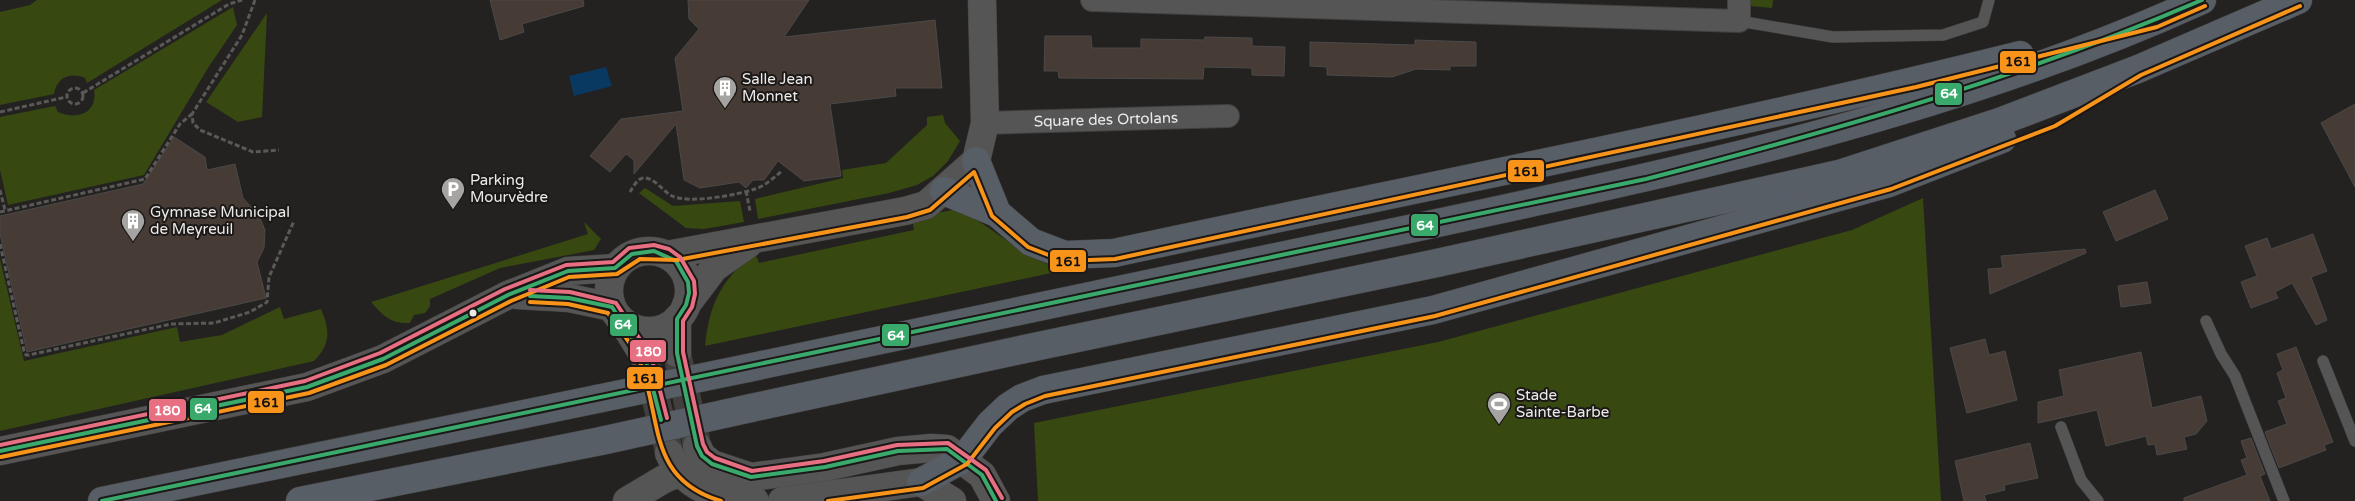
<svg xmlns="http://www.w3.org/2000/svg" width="2355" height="501" viewBox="0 0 2355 501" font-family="'Varela Round',sans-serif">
  <rect width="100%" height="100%" fill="#232221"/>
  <g fill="#374810">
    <path d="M37 0H222L87 83 85 78C70 72 57 77 54 94L0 105V12L30 5Z"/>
    <path d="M1750 0H1773L1772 8 1750 6Z"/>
    <path d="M233 7 237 25 208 68 144 175 8 205 0 170V117L55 106 58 112C76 120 98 114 94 90Z"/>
    <path d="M267 13 262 117 238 122 206 102Z"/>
    <path d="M943 115 945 123 960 141 948 161 933 176 917 185 889 193 758 219 755 199 843 178 842 170 886 163 927 125V117Z"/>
    <path d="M645 188 673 206 740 201 744 222 704 229 686 228 639 193Z"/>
    <path d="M1923 198 1941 501H1038L1034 423 1438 342 1852 230Z"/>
    <path d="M957 209 980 222 1026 254 1061 271 705 346C710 299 722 283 754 251L759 263 914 230 912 218Z"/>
    <path d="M584 222 601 239 594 250 500 268 430 299V306L425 313 414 315 410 323C391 324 383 316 371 302L588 234Z"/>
    <path d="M0 259 24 361 177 327 180 342 222 335 280 307 284 319 321 309C330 330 331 344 314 361L0 431Z"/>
  </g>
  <path fill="#093861" d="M606 67 612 86 574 96 569 76Z"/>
  <g fill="#473b35" stroke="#4a4949">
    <path d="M490 0H583L584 6 522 24 524 32 500 40Z"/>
    <path d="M688 0H809L784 37 935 20 942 88H895L896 96 830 104 841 176 804 181 778 161 764 180H753L746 188 739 182 700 188 684 180 676 124 634 174V160L626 154 610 172 590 156 621 119 683 111 675 58 699 29 689 19Z"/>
    <path d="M1045 36H1091L1092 48H1141V39L1204 40 1205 37 1252 38V46L1285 47 1284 76 1252 75V68L1204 67 1203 79 1059 78 1058 71H1044Z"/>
    <path d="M1415 40 1476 42V66H1450V70L1416 69 1392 77 1327 75V67L1310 66V42L1415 45Z"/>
    <path d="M2355 104V187L2321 123Z"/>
    <path d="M174 137 205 157 207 170 235 164 243 198 259 216 265 230 264 248 257 262 266 298 27 352 0 234V216L143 184Z"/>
    <path d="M2155 190 2168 219 2116 241 2103 212Z"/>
    <path d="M2313 234 2327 271 2311 277 2327 320 2316 325 2292 283 2275 292 2278 298 2251 308 2241 282 2257 276 2245 246 2267 238 2271 249Z"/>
    <path d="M2085 249 2086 253 1990 294 1988 269 2003 268 2001 256Z"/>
    <path d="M2147 282 2151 303 2121 307 2118 286Z"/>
    <path d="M1985 339 1989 355 2005 351 2017 400 1967 413 1950 348Z"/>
    <path d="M2296 347 2333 442 2324 445 2326 450 2279 468 2265 432 2287 424 2278 401 2286 398 2277 373 2283 370 2277 354Z"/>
    <path d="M2141 352 2152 408 2201 396 2207 421 2196 434 2184 437 2187 449 2157 455 2155 444 2148 445 2146 436 2106 446 2097 410 2038 423V402L2064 396 2059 370Z"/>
    <path d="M2251 438 2265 474 2260 476 2270 501H2184V498L2247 475 2241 460 2247 458 2241 441Z"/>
    <path d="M2030 443 2038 478 2004 485 2005 490 1984 495 1986 501H1964L1955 461Z"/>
  </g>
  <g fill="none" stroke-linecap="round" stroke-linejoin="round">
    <g stroke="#41403f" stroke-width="28" stroke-dasharray="28 14" stroke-linecap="butt">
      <path d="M677 353 697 445"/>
      <path d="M645 358 669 451"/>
    </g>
    <g stroke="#41403f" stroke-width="12">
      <g id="service">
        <path d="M1739 21 1833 37 1943 35 1983 22 1989 0"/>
        <path d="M2206 321 2221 354 2235 376 2284 501"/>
        <path d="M2323 361 2355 441"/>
        <path d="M2061 427 2081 480 2098 501"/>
      </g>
    </g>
    <g stroke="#41403f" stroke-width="24">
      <g id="minor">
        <path d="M1092 0 1739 21V0"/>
        <path id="s1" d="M985 123 1228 116"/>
      </g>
    </g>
    <g stroke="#41403f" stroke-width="29">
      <g id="tertiary">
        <circle cx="649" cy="291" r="40"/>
        <path d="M667 255 905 211 926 205 976 161 985 123 982 0"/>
        <path d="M517 295 569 298 612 307"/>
        <path d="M686 305 714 268 748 244"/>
        <path d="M623 322 645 358"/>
        <path d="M677 353V319"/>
        <path d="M697 446 702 456 712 464 751 477 825 467 898 451 931 448 947 449 982 475 996 501"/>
        <path d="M0 451 307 387 383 359 508 295 568 271 615 268"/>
        <path d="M669 453C686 491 717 496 755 501"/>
        <path d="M627 501 664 479 696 466"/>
        <path d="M782 501 921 482 952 501"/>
      </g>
    </g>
    <g stroke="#41403f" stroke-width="29">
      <g id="trunk">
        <path d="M976 161 997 213"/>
        <path d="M944 191 997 213 1031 242 1065 255 1114 253C1416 188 1720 130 2020 55"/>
        <path d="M748 368C974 320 1201 273 1428 225 1691 169 1956 112 2202 0"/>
        <path d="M751 408 1034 347 1437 263 1839 174 1999 122 2138 69 2298 0"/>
        <path d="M921 482 963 459 990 424 1008 407 1022 398 1043 390 1433 310 1889 183 2002 139"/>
        <path d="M102 501 597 399"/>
        <path d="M300 501 601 441"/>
      </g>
    </g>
    <g stroke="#5a5958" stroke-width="3" stroke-dasharray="5 2.5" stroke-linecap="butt">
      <path d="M255 0 242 35 192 114 193 123 200 130 253 152 279 150"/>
      <circle cx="75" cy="96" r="8"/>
      <path d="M83 93 229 4 242 0"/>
      <path d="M0 112 66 97"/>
      <path d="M0 190 5 210"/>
      <path d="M746 191 750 211"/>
      <path d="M630 192C633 187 637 179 643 178 654 177 663 191 672 196 689 204 737 195 755 189 765 186 773 178 781 172"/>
      <path d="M0 212 145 179 180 124 192 114"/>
      <path d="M0 244 24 351 26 355H29L171 324 214 323 250 312 267 302 269 277 294 221"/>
    </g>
    <use href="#service" stroke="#565555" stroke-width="11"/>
    <use href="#minor" stroke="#565555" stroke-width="22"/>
    <use href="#tertiary" stroke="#565555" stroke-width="28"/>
    <use href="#trunk" stroke="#585e66" stroke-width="28"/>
    <g stroke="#41403f" stroke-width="29" stroke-linecap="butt">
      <g id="trunk-bridge">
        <path d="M597 399 748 368"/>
        <path d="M601 441 751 408"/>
      </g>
    </g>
    <use href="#trunk-bridge" stroke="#585e66" stroke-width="28"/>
    <g stroke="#1b1817" stroke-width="8">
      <g id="bus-1">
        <path d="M530 296 569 298 612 307 645 358 661 420"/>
        <path d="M0 451 307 387 383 359 508 295 568 271 615 268 632 254 654 251 676 261 688 282 689 293 686 305 677 319V353L697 446 702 456 712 464 751 477 825 467 898 451 947 449 982 475 996 501"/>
        <path d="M102 501 1646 179C1836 130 2021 78 2202 0"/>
      </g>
    </g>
    <g stroke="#1b1817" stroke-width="8">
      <g id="bus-2">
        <path d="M530 302 568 304 608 313C619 330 634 345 641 365 662 422 648 479 721 501"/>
        <path d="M1 457 309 393 386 365 511 301 569 277 617 274 640 259 677 260 907 217 930 210 974 172 992 216 1028 247 1064 261 1115 259 1916 87 2157 27 2205 6"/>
        <path d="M828 501 923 488 967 464 995 428 1012 412 1025 404 1045 396 1435 316 1891 189 2055 126 2141 75 2300 6"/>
      </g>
    </g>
    <g stroke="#1b1817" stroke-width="8">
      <g id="bus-3">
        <path d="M530 290 570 292 616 303 651 356 667 418"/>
        <path d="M0 445 305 381 380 353 505 289 566 265 613 262 629 248 654 245 669 249 680 257 694 281 695 294 692 307 683 321V352L703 444 707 452 715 458 752 471 824 461 897 445 948 443 986 470 1002 498"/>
      </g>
    </g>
    <use href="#bus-1" stroke="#3aaa6c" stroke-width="4"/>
    <use href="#bus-2" stroke="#f9941b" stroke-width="4"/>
    <use href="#bus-3" stroke="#e86e81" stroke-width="4"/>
  </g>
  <defs>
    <g id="building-pin" transform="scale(1.25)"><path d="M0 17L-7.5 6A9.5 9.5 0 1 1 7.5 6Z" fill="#a6a4a3" stroke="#1b1817"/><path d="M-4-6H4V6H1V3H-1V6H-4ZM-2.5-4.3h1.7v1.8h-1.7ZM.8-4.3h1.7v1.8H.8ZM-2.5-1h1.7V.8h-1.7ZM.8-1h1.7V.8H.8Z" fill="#fff"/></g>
    <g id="parking-pin" transform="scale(1.25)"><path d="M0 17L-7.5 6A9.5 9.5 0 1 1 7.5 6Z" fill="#a6a4a3" stroke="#1b1817"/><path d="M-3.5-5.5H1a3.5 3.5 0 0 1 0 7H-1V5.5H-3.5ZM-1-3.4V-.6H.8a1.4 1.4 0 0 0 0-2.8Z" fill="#fff"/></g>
    <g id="stadium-pin" transform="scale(1.25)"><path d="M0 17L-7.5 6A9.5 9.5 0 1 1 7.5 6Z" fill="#a6a4a3" stroke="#1b1817"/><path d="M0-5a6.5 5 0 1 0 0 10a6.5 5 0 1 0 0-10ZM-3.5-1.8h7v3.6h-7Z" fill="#fff"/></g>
  </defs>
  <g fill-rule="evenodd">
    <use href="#building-pin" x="725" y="88"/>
    <use href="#parking-pin" x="453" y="189"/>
    <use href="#building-pin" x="133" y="221"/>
    <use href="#stadium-pin" x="1499" y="404"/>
  </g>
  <circle fill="#eceae9" stroke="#1b1817" stroke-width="2" cx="473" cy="313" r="4.5"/>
  <g text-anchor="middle" stroke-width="4" stroke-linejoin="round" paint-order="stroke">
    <g font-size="15" fill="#eceae9" stroke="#1b1817" text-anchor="start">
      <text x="742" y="84">Salle Jean<tspan x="742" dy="17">Monnet</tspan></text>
      <text x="470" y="185">Parking<tspan x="470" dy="17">Mourvèdre</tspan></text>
      <text x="150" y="217">Gymnase Municipal<tspan x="150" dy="17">de Meyreuil</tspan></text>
      <text x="1516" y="400">Stade<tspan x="1516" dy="17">Sainte-Barbe</tspan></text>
    </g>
    <g font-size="15" fill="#eceae9" stroke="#1b1817">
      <text dy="5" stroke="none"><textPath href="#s1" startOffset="121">Square des Ortolans</textPath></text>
    </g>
  </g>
  <g stroke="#1b1817" stroke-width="2">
    <rect x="1999" y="50" width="38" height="24" rx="5" fill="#f9941b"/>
    <rect x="1934" y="82" width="29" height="24" rx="5" fill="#3aaa6c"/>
    <rect x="1507" y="159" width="38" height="24" rx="5" fill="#f9941b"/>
    <rect x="1410" y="213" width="29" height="24" rx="5" fill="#3aaa6c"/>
    <rect x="1049" y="249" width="38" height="24" rx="5" fill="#f9941b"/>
    <rect x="609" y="313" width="29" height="24" rx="5" fill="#3aaa6c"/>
    <rect x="881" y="323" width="29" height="24" rx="5" fill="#3aaa6c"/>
    <rect x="629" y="339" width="38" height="24" rx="5" fill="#e86e81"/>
    <rect x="626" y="366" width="38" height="24" rx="5" fill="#f9941b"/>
    <rect x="247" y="390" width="38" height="24" rx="5" fill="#f9941b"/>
    <rect x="189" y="397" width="29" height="24" rx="5" fill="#3aaa6c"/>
    <rect x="148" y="398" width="39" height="24" rx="5" fill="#e86e81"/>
  </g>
  <g font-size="14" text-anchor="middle" font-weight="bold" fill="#fff">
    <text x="1949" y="98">64</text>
    <text x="1425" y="230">64</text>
    <text x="623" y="329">64</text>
    <text x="896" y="340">64</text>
    <text x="648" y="356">180</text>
    <text x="203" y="413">64</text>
    <text x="167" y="415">180</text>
  </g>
  <g font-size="14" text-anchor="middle" font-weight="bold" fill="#111">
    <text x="2018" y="66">161</text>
    <text x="1526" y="176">161</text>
    <text x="1068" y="266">161</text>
    <text x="645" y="383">161</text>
    <text x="266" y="407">161</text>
  </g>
</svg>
